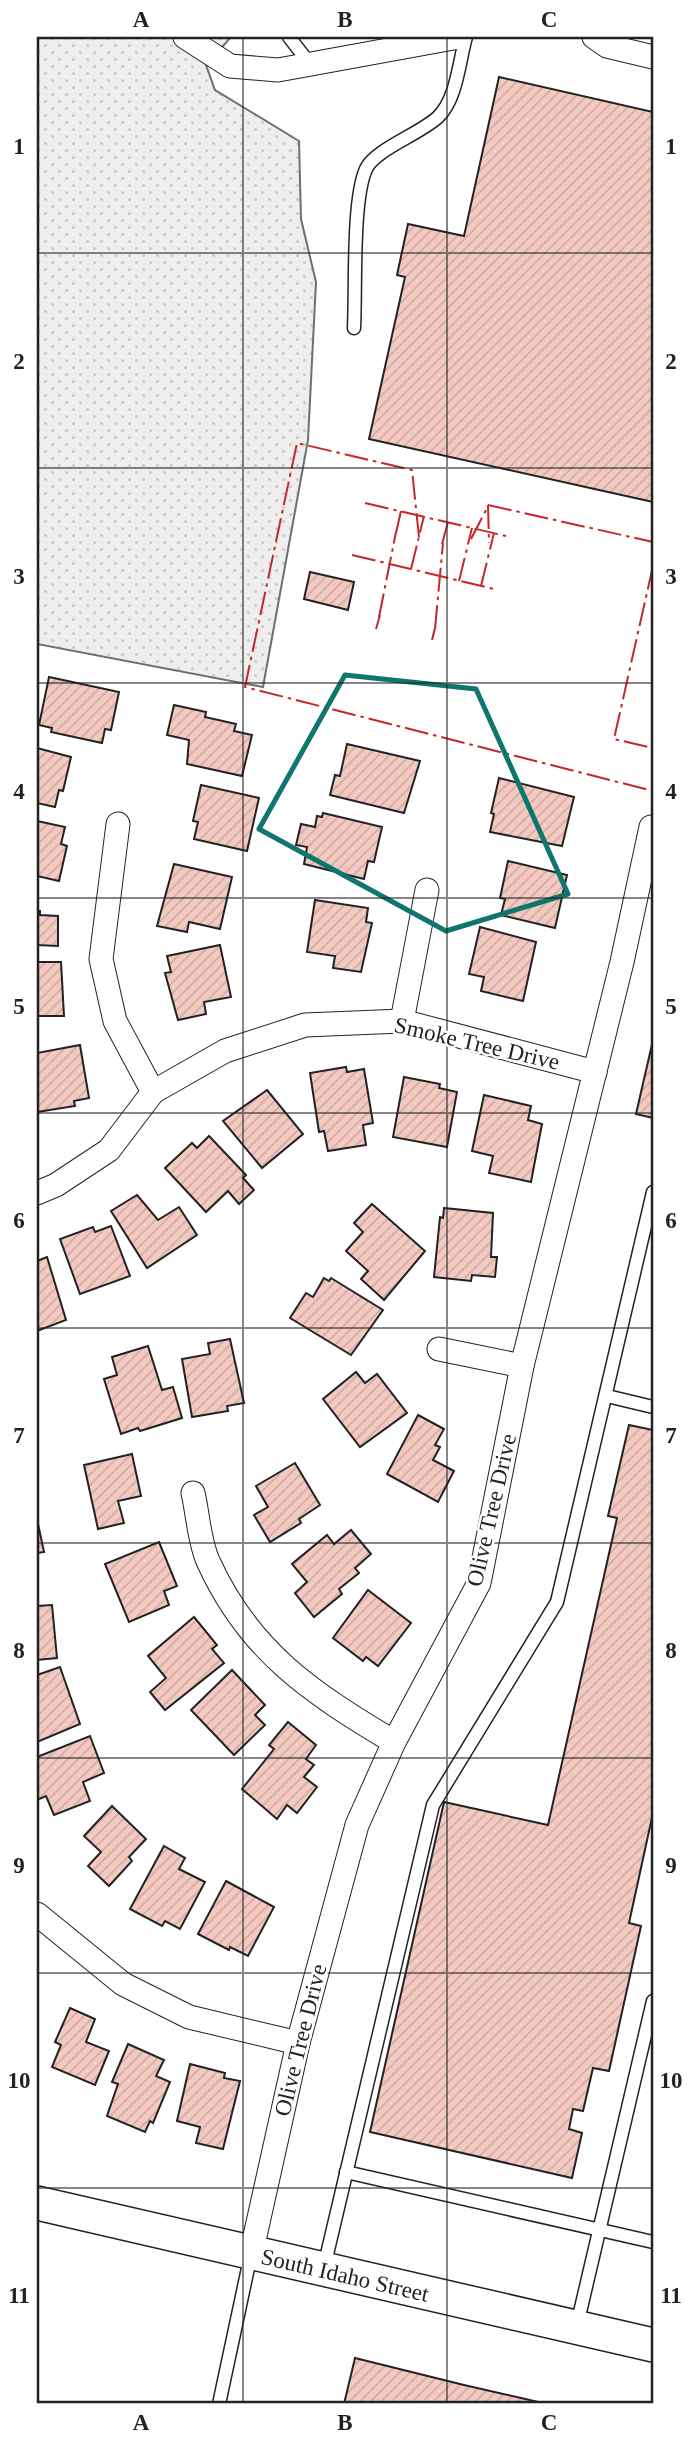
<svg xmlns="http://www.w3.org/2000/svg" width="690" height="2441" viewBox="0 0 690 2441" font-family="Georgia,serif">
  <defs>
    <pattern id="grass-dots" width="8" height="8" patternUnits="userSpaceOnUse" patternTransform="scale(1.75)"><rect width="8" height="8" fill="#eee"/><path d="M2 2h.1M6 6h.1" fill="none" stroke="#ccc" stroke-width="1.8" stroke-linecap="round"/></pattern>
    <pattern id="building-hatch" width="6" height="6" patternUnits="userSpaceOnUse" patternTransform="scale(1.75)"><rect width="6" height="6" fill="#f3c9c0"/><path d="M-1 1l2-2M0 6l6-6M5 7l2-2" fill="none" stroke="#d0aca5"/></pattern>
  </defs>
  <rect width="100%" height="100%" fill="#fff"/>
  <path fill="url(#grass-dots)" stroke="#6f6f6f" stroke-width="2" d="M37 37H231L206 65 215 90 299 141 301 219 316 282 308 440 263 687 37 644Z"/>
  <g fill="url(#building-hatch)" stroke="#222" stroke-width="2">
    <path d="M499 77 653 112V502L369 439 405 277 397 275 408 224 464 236Z"/>
    <path d="M310 572 354 582 348 610 304 599Z"/>
    <path d="M49 677 119 692 111 730 105 729 102 743 51 732 52 728 39 725Z"/>
    <path d="M174 705 206 712 205 717 236 724 234 731 252 735 242 776 187 764 189 740 167 735Z"/>
    <path d="M347 744 420 761 404 813 330 795 335 775 340 776Z"/>
    <path d="M37 748 71 757 63 791 59 790 55 807 37 803Z"/>
    <path d="M499 778 574 797 562 846 490 832 494 814 491 813Z"/>
    <path d="M201 785 259 798 247 851 194 839 198 822 193 821Z"/>
    <path d="M323 813 382 827 374 862 368 861 364 879 304 864 307 847 296 845 301 824 315 827 317 816 322 817Z"/>
    <path d="M37 821 65 827 61 844 67 846 59 881 37 876Z"/>
    <path d="M508 861 567 875 555 928 501 915 505 899 500 898Z"/>
    <path d="M174 864 232 877 220 929 189 922 187 932 157 926Z"/>
    <path d="M315 900 368 908 366 922 372 923 361 972 333 968 335 956 307 952Z"/>
    <path d="M37 911H40V915L58 916V946L37 945Z"/>
    <path d="M480 927 536 942 523 1001 481 991 484 977 469 974Z"/>
    <path d="M220 945 231 997 204 1002 206 1014 178 1020 165 973 171 972 167 956Z"/>
    <path d="M37 962H61L64 1016H37Z"/>
    <path d="M653 1040V1118L636 1114Z"/>
    <path d="M80 1045 89 1098 74 1101 75 1106 37 1112V1053Z"/>
    <path d="M346 1067 347 1072 364 1069 373 1123 363 1125 366 1145 328 1151 324 1131 319 1132 310 1073Z"/>
    <path d="M404 1077 440 1084 439 1088 457 1092 447 1147 393 1137Z"/>
    <path d="M267 1090 303 1134 262 1168 223 1121Z"/>
    <path d="M484 1095 531 1106 528 1120 542 1124 531 1182 489 1173 493 1156 472 1151Z"/>
    <path d="M209 1136 246 1175 243 1178 254 1190 239 1204 228 1191 206 1212 165 1168 192 1143 197 1148Z"/>
    <path d="M137 1195 158 1220 179 1207 197 1235 147 1268 111 1211Z"/>
    <path d="M372 1204 425 1251 384 1300 361 1279 368 1271 346 1251 363 1232 354 1223Z"/>
    <path d="M444 1208 493 1213 491 1257H497L495 1277 472 1275 471 1281 434 1277 440 1217 443 1218Z"/>
    <path d="M111 1226 130 1276 80 1294 60 1239 93 1227 95 1232Z"/>
    <path d="M47 1257 66 1320 37 1331V1261Z"/>
    <path d="M324 1278 329 1281 331 1278 383 1310 351 1355 290 1318 306 1293 313 1297Z"/>
    <path d="M230 1339 244 1403 227 1406 228 1411 192 1417 182 1359 210 1354 208 1343Z"/>
    <path d="M148 1346 162 1390 173 1387 182 1418 140 1431 138 1428 121 1434 104 1379 117 1375 112 1357Z"/>
    <path d="M356 1372 365 1383 377 1374 407 1413 360 1447 323 1399Z"/>
    <path d="M418 1415 444 1429 435 1445 440 1447 433 1460 454 1471 438 1502 387 1474Z"/>
    <path d="M629 1425 653 1430V1813L629 1923 641 1926 609 2071 593 2068 583 2111 573 2109 569 2129 582 2133 572 2178 370 2132 444 1802 548 1825 617 1518 608 1516Z"/>
    <path d="M132 1454 141 1496 118 1501 124 1523 98 1529 84 1465Z"/>
    <path d="M295 1463 320 1505 299 1519 301 1523 270 1542 254 1515 268 1507 256 1486Z"/>
    <path d="M37 1519 44 1552 37 1553Z"/>
    <path d="M351 1530 371 1554 355 1568 359 1573 339 1589 342 1594 314 1617 295 1593 307 1582 292 1564 327 1535 334 1544Z"/>
    <path d="M159 1542 177 1586 164 1591 169 1605 129 1622 105 1564Z"/>
    <path d="M368 1590 411 1623 378 1666 366 1657 363 1661 333 1638Z"/>
    <path d="M52 1605 57 1658 37 1660V1606Z"/>
    <path d="M194 1617 217 1645 212 1649 224 1663 165 1710 150 1692 166 1678 148 1656Z"/>
    <path d="M60 1667 80 1724 37 1742V1675Z"/>
    <path d="M232 1670 265 1705 255 1715 265 1725 234 1755 191 1710Z"/>
    <path d="M288 1722 316 1745 306 1759 314 1765 304 1777 317 1787 297 1813 287 1805 277 1819 242 1789 274 1749 269 1745Z"/>
    <path d="M90 1736 104 1773 83 1782 90 1801 54 1815 46 1796 37 1800V1757Z"/>
    <path d="M112 1806 146 1839 129 1857 132 1861 109 1886 88 1866 101 1852 84 1836Z"/>
    <path d="M164 1846 185 1858 179 1869 205 1882 180 1929 165 1921 162 1926 130 1909Z"/>
    <path d="M226 1881 274 1907 248 1956 230 1947 229 1950 198 1934Z"/>
    <path d="M70 2008 95 2019 86 2042 109 2051 95 2085 52 2067 61 2045 55 2042Z"/>
    <path d="M128 2044 164 2060 156 2076 170 2082 153 2123 150 2121 145 2132 107 2116 118 2084 112 2082Z"/>
    <path d="M190 2064 225 2073 224 2078 240 2081 223 2149 196 2143 200 2127 177 2121Z"/>
    <path d="M355 2358 464 2385 547 2404H344Z"/>
  </g>
  <g fill="none" stroke-linecap="round" stroke-linejoin="round">
    <g stroke="#222" stroke-width="15">
      <g id="lane">
        <path d="M289 37 310 64"/>
        <path d="M354 328C356 290 352 200 366 169 374 150 420 134 438 117 457 99 459 61 466 37"/>
        <path d="M607 1396 653 1407"/>
        <path d="M346 2172 653 2242"/>
        <path d="M324 2267 433 1805 557 1602 653 1192"/>
        <path d="M577 2325 653 2001"/>
        <path d="M219 2404 251 2254"/>
      </g>
    </g>
    <g stroke="#222" stroke-width="25">
      <g id="street">
        <path d="M185 37 230 66 278 70 459 37"/>
        <path d="M594 37 607 46 653 57"/>
        <path d="M118 824 101 959 115 1021 153 1092"/>
        <path d="M402 1021 427 890"/>
        <path d="M37 1193 56 1185 109 1150 153 1092 225 1051 305 1025 402 1021 595 1072"/>
        <path d="M439 1349 522 1366"/>
        <path d="M193 1493C198 1514 199 1541 208 1561 249 1652 312 1693 394 1742"/>
        <path d="M37 1914 123 1984 189 2017 298 2043"/>
        <path d="M251 2254 298 2043 357 1825 394 1742 479 1583 522 1366 622 962 651 827"/>
      </g>
    </g>
    <g stroke="#222" stroke-width="36">
      <path id="secondary" d="M37 2203 653 2345"/>
    </g>
    <use href="#lane" stroke="#fff" stroke-width="12"/>
    <use href="#street" stroke="#fff" stroke-width="23"/>
    <use href="#secondary" stroke="#fff" stroke-width="33"/>
    <g stroke="#c62828" stroke-width="2" stroke-dasharray="24 5 3.5 5" stroke-linecap="butt">
      <path d="M365 503 506 536"/>
      <path d="M488 505 653 542"/>
      <path d="M488 505 489 543"/>
      <path d="M396 533 401 511"/>
      <path d="M419 537 412 470 297 443 245 687 653 791"/>
      <path d="M471 539 487 508"/>
      <path d="M442 544 448 522"/>
      <path d="M352 555 494 589"/>
      <path d="M653 566 614 739 653 748"/>
      <path d="M411 569 424 516"/>
      <path d="M459 581 472 528"/>
      <path d="M481 586 494 533"/>
      <path d="M379 617 396 532"/>
      <path d="M376 629 380 615"/>
      <path d="M435 629 443 543"/>
      <path d="M432 640 435 628"/>
    </g>
  </g>
  <path fill="none" stroke="#0f766e" stroke-width="5" stroke-linejoin="round" d="M345 675 476 689 568 894 446 931 259 829Z"/>
  <path fill="none" stroke="#222" stroke-width="2" stroke-opacity="0.55" d="M243 37V2404M447 37V2404M37 253H653M37 468H653M37 683H653M37 898H653M37 1113H653M37 1328H653M37 1543H653M37 1758H653M37 1973H653M37 2188H653"/>
  <g text-anchor="middle" stroke-width="5" stroke-linejoin="round" paint-order="stroke">
    <g font-size="23" fill="#222" stroke="#fff">
      <text transform="translate(477 1043) rotate(13)" y="8">Smoke Tree Drive</text>
      <text transform="translate(491 1510) rotate(-77)" y="8">Olive Tree Drive</text>
      <text transform="translate(300 2040) rotate(-76)" y="8">Olive Tree Drive</text>
      <text transform="translate(345 2275) rotate(13)" y="8">South Idaho Street</text>
    </g>
  </g>
  <rect width="690" height="2441" fill="none" stroke="#ffffff" stroke-width="77"/>
  <rect x="38" y="38" width="614" height="2364" fill="none" stroke="#222" stroke-width="2.5"/>
  <g font-size="23" text-anchor="middle" font-weight="bold" fill="#222">
    <text x="141" y="27">A</text>
    <text x="345" y="27">B</text>
    <text x="549" y="27">C</text>
    <text x="19" y="154">1</text>
    <text x="671" y="154">1</text>
    <text x="19" y="369">2</text>
    <text x="671" y="369">2</text>
    <text x="19" y="584">3</text>
    <text x="671" y="584">3</text>
    <text x="19" y="799">4</text>
    <text x="671" y="799">4</text>
    <text x="19" y="1014">5</text>
    <text x="671" y="1014">5</text>
    <text x="19" y="1228">6</text>
    <text x="671" y="1228">6</text>
    <text x="19" y="1443">7</text>
    <text x="671" y="1443">7</text>
    <text x="19" y="1658">8</text>
    <text x="671" y="1658">8</text>
    <text x="19" y="1873">9</text>
    <text x="671" y="1873">9</text>
    <text x="19" y="2088">10</text>
    <text x="671" y="2088">10</text>
    <text x="19" y="2303">11</text>
    <text x="671" y="2303">11</text>
    <text x="141" y="2430">A</text>
    <text x="345" y="2430">B</text>
    <text x="549" y="2430">C</text>
  </g>
</svg>
